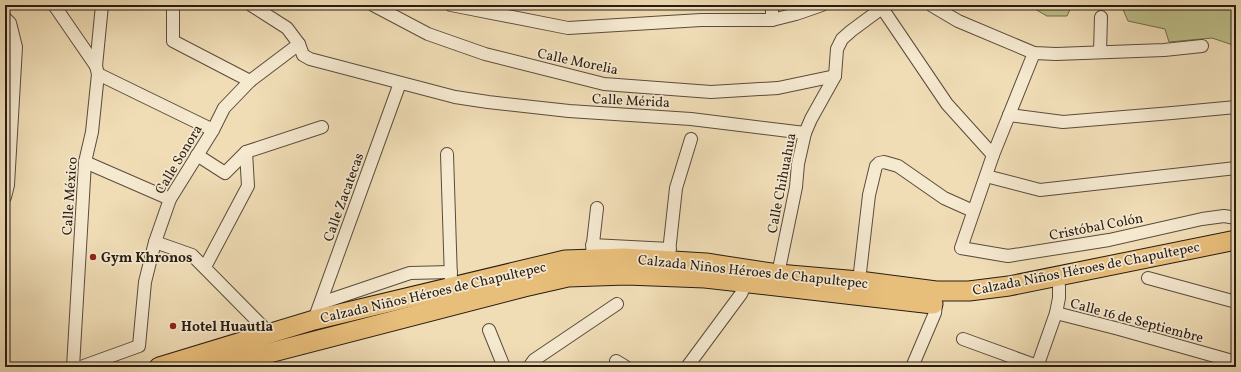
<svg xmlns="http://www.w3.org/2000/svg" width="1241" height="372" viewBox="0 0 1241 372" font-family="Vollkorn,serif">
  <rect width="100%" height="100%" fill="#f0ddb6"/>
  <filter id="stains"><feTurbulence type="fractalNoise" baseFrequency=".005" numOctaves="4"/><feColorMatrix values="0 0 0 0 .2 0 0 0 0 .09 0 0 0 0 .02 0 0 0 .5 -.17"/></filter>
  <radialGradient id="worn" r=".72"><stop offset=".6" stop-color="#630" stop-opacity="0"/><stop offset="1" stop-color="#630" stop-opacity=".3"/></radialGradient>
  <g fill="#bdc08b" stroke="#726e4f">
    <path d="M1028 5H1072L1067 16H1047Z"/>
    <path d="M1121 5H1236V46L1212 38 1169 42 1165 29 1128 21Z"/>
  </g>
  <g fill="none" stroke-linecap="round" stroke-linejoin="round">
    <g stroke="#5a4c3c" stroke-width="14">
      <g id="street">
        <path d="M54 5 96 66"/>
        <path d="M173 5V41L250 81"/>
        <path d="M251 5 287 28 299 44 303 55 310 59 455 97 488 102 569 111 691 119 805 133"/>
        <path d="M373 5 428 34 485 54 604 84 711 92 778 88 835 76"/>
        <path d="M451 5 568 28 701 20H772L796 14 822 5"/>
        <path d="M931 5 958 21 1034 53 1056 54 1164 50 1202 46"/>
        <path d="M882 8 947 104 993 155"/>
        <path d="M5 18 10 23 16 47 8 185 5 197"/>
        <path d="M772 20V5"/>
        <path d="M1100 52 1101 17"/>
        <path d="M1034 53 993 155 961 248 1008 256 1109 240 1202 219 1224 216 1236 218"/>
        <path d="M98 74 213 130"/>
        <path d="M1009 115 1063 122 1172 113 1236 107"/>
        <path d="M447 154 451 280"/>
        <path d="M197 155 225 173 246 152 322 127"/>
        <path d="M85 162 170 199"/>
        <path d="M986 176 1040 190 1236 168"/>
        <path d="M155 242 192 255 269 333"/>
        <path d="M592 245 670 249"/>
        <path d="M592 252 597 208"/>
        <path d="M668 261 676 188 691 139"/>
        <path d="M205 267 248 186 246 152"/>
        <path d="M778 274 796 187 798 164 805 133 811 119 835 76 837 49 842 39 851 31 882 8 883 5"/>
        <path d="M1148 278 1236 302"/>
        <path d="M859 281 869 195 876 166 879 163 884 162 898 166 944 198 973 211"/>
        <path d="M1059 286V298L1056 313 1119 329 1236 362"/>
        <path d="M321 303 410 273 451 272"/>
        <path d="M314 320 400 83"/>
        <path d="M489 330 504 367"/>
        <path d="M963 339 1040 367"/>
        <path d="M616 361 626 367"/>
        <path d="M73 367 85 162 92 132 98 74 96 66 102 5"/>
        <path d="M81 367 139 346 145 282 155 242 170 199 213 130 224 108 250 81 299 44"/>
        <path d="M529 367 534 360 617 304"/>
        <path d="M687 367 741 294 746 283"/>
        <path d="M912 367 935 313 936 304"/>
        <path d="M1037 367 1056 313"/>
      </g>
    </g>
    <g stroke="#281c13" stroke-width="21">
      <g id="primary">
        <path d="M159 367 314 320 565 260 624 258 706 263 778 274 859 281 936 291H969L1009 286 1236 240"/>
        <path d="M215 367 524 287 568 277 626 275 705 278 933 304"/>
      </g>
    </g>
    <use href="#street" stroke="#f5e9d0" stroke-width="12"/>
    <use href="#primary" stroke="#e8be7b" stroke-width="19"/>
  </g>
  <g fill="#8f2418" stroke="#f5e9d0" stroke-width="1.5">
    <circle cx="93" cy="257" r="4"/>
    <circle cx="173" cy="326" r="4"/>
  </g>
  <g text-anchor="middle" stroke-width="3.5" stroke-linejoin="round" paint-order="stroke">
    <g font-size="14" fill="#281c13" stroke="#f5e9d0">
      <text transform="translate(578 61) rotate(12)" y="5">Calle Morelia</text>
      <text transform="translate(631 100) rotate(3)" y="5">Calle Mérida</text>
      <text transform="translate(178 159) rotate(-59)" y="5">Calle Sonora</text>
      <text transform="translate(781 183) rotate(-79)" y="5">Calle Chihuahua</text>
      <text transform="translate(69 196) rotate(-86)" y="5">Calle México</text>
      <text transform="translate(343 197) rotate(-70)" y="5">Calle Zacatecas</text>
      <text transform="translate(1096 226) rotate(-11)" y="5">Cristóbal Colón</text>
      <text transform="translate(1086 268) rotate(-11)" y="5">Calzada Niños Héroes de Chapultepec</text>
      <text transform="translate(753 271) rotate(6)" y="5">Calzada Niños Héroes de Chapultepec</text>
      <text transform="translate(433 292) rotate(-13)" y="5">Calzada Niños Héroes de Chapultepec</text>
      <text transform="translate(1137 320) rotate(15)" y="5">Calle 16 de Septiembre</text>
    </g>
    <g font-size="14" font-weight="bold" fill="#281c13" stroke="#f5e9d0" text-anchor="start">
      <text x="101" y="262">Gym Khronos</text>
      <text x="181" y="331">Hotel Huautla</text>
    </g>
  </g>
  <rect width="1241" height="372" fill="none" stroke="#f0ddb6" stroke-width="20"/>
  <rect x="6" y="6" width="1229" height="360" fill="none" stroke="#281c13" stroke-width="2"/>
  <rect x="10" y="10" width="1221" height="352" fill="none" stroke="#281c13"/>
  <rect width="100%" height="100%" filter="url(#stains)"/>
  <rect width="100%" height="100%" fill="url(#worn)"/>
</svg>
